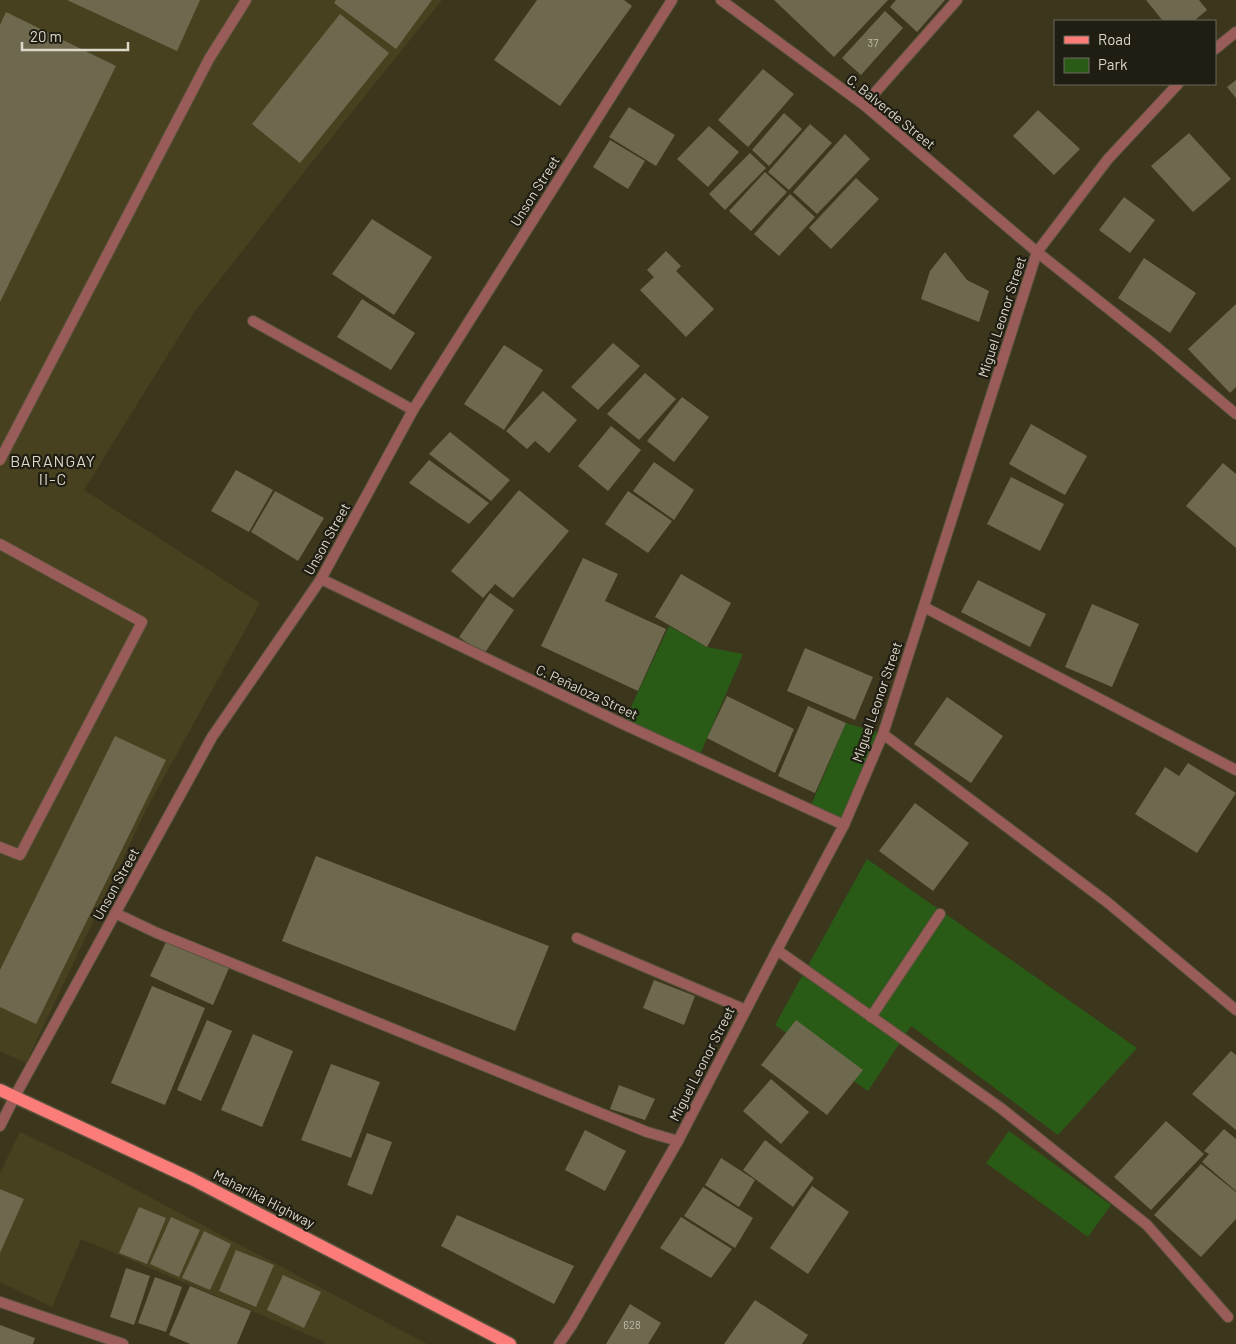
<svg xmlns="http://www.w3.org/2000/svg" width="1236" height="1344" viewBox="0 0 1236 1344" font-family="Barlow,sans-serif">
  <rect width="100%" height="100%" fill="#3c361d"/>
  <g fill="#47411f">
    <path d="M0 0H442L304 172 193 314 84 490 260 603 147 808 26 1063 0 1051Z"/>
    <path d="M20 1132 91 1166 427 1344H324L325 1342 81 1239 52 1307 0 1282V1173Z"/>
  </g>
  <g fill="#2a5b16">
    <path d="M669 626 707 647 743 654 699 757 623 724Z"/>
    <path d="M846 723 883 734 844 825 809 810Z"/>
    <path d="M867 859 1137 1048 1058 1135 911 1026 868 1091 775 1025Z"/>
    <path d="M1009 1131 1111 1205 1088 1237 986 1163Z"/>
  </g>
  <g fill="#6e694e">
    <path d="M67 0H200L177 51Z"/>
    <path d="M336 0H432L396 49 334 3Z"/>
    <path d="M537 0H624L632 6 560 106 494 60Z"/>
    <path d="M774 0H888L834 57Z"/>
    <path d="M896 0H945L917 32 890 7Z"/>
    <path d="M1146 0H1199L1207 10 1194 21H1163Z"/>
    <path d="M885 11 903 28 861 75 842 58Z"/>
    <path d="M6 12 116 66 0 302V25Z"/>
    <path d="M340 14 389 53 300 163 252 124Z"/>
    <path d="M763 69 794 94 748 147 718 120Z"/>
    <path d="M1236 80V98L1227 87Z"/>
    <path d="M629 107 675 135 656 166 609 137Z"/>
    <path d="M1038 110 1080 149 1054 175 1013 136Z"/>
    <path d="M784 113 802 129 769 166 752 150Z"/>
    <path d="M810 124 832 143 789 190 768 172Z"/>
    <path d="M709 126 739 152 708 187 677 159Z"/>
    <path d="M1189 133 1231 179 1193 212 1151 166Z"/>
    <path d="M845 134 870 159 817 214 793 192Z"/>
    <path d="M610 140 645 161 628 189 593 167Z"/>
    <path d="M750 153 766 168 725 210 709 194Z"/>
    <path d="M765 172 787 192 751 231 729 211Z"/>
    <path d="M856 178 879 199 831 249 809 228Z"/>
    <path d="M790 194 815 217 779 256 754 234Z"/>
    <path d="M1124 197 1155 220 1130 253 1099 230Z"/>
    <path d="M372 219 432 257 394 315 332 274Z"/>
    <path d="M666 251 681 266 676 271 714 309 686 337 640 290 654 277 647 270Z"/>
    <path d="M945 252 967 280 989 291 979 322 921 299 930 271Z"/>
    <path d="M1144 258 1196 293 1170 333 1118 298Z"/>
    <path d="M362 299 415 333 391 370 337 337Z"/>
    <path d="M1236 304V387L1230 393 1188 349Z"/>
    <path d="M613 343 640 366 598 410 571 387Z"/>
    <path d="M504 345 543 370 504 430 464 404Z"/>
    <path d="M645 373 676 399 639 440 607 414Z"/>
    <path d="M543 391 577 420 549 453 535 441 527 449 506 431Z"/>
    <path d="M682 397 709 417 674 462 647 441Z"/>
    <path d="M1031 424 1087 456 1065 495 1009 464Z"/>
    <path d="M611 426 641 450 608 491 578 466Z"/>
    <path d="M450 432 510 480 491 501 429 454Z"/>
    <path d="M429 460 489 503 469 524 409 483Z"/>
    <path d="M654 462 694 490 674 520 633 491Z"/>
    <path d="M1223 463 1236 474V548L1186 506Z"/>
    <path d="M236 470 273 490 249 532 211 511Z"/>
    <path d="M1011 477 1064 504 1040 551 987 524Z"/>
    <path d="M519 490 569 531 513 598 495 584 483 598 451 571Z"/>
    <path d="M275 491 324 518 298 561 251 532Z"/>
    <path d="M628 491 672 521 648 553 605 524Z"/>
    <path d="M583 558 618 574 605 601 666 629 638 691 541 646Z"/>
    <path d="M681 574 731 603 707 647 655 617Z"/>
    <path d="M978 580 1046 614 1030 647 961 612Z"/>
    <path d="M490 593 514 610 484 654 459 637Z"/>
    <path d="M1092 604 1139 624 1112 687 1065 667Z"/>
    <path d="M805 648 873 677 855 720 787 691Z"/>
    <path d="M727 696 794 729 775 773 707 738Z"/>
    <path d="M947 697 1003 736 971 783 914 744Z"/>
    <path d="M808 706 846 723 815 793 778 776Z"/>
    <path d="M115 736 166 760 36 1024 0 1007V970Z"/>
    <path d="M1188 763 1236 793 1197 853 1135 814 1165 767 1179 776Z"/>
    <path d="M915 803 969 843 933 891 879 851Z"/>
    <path d="M316 856 549 946 515 1031 282 941Z"/>
    <path d="M167 940 229 968 213 1005 150 976Z"/>
    <path d="M654 980 695 996 684 1025 643 1008Z"/>
    <path d="M152 986 205 1008 165 1105 111 1083Z"/>
    <path d="M207 1020 232 1031 201 1101 177 1090Z"/>
    <path d="M796 1020 863 1070 827 1115 761 1065Z"/>
    <path d="M253 1034 293 1051 262 1127 221 1110Z"/>
    <path d="M1231 1051 1236 1055V1130L1192 1094Z"/>
    <path d="M331 1064 380 1082 351 1158 301 1140Z"/>
    <path d="M771 1079 809 1112 781 1144 743 1111Z"/>
    <path d="M619 1085 655 1099 645 1120 610 1109Z"/>
    <path d="M1166 1121 1204 1154 1151 1210 1114 1177Z"/>
    <path d="M1224 1129 1236 1139V1191L1202 1162 1209 1154 1204 1151Z"/>
    <path d="M585 1130 626 1151 605 1191 565 1170Z"/>
    <path d="M367 1133 392 1142 372 1195 347 1185Z"/>
    <path d="M765 1140 814 1178 793 1207 743 1170Z"/>
    <path d="M721 1158 755 1180 739 1207 705 1185Z"/>
    <path d="M1201 1164 1236 1192V1219L1201 1257 1154 1215Z"/>
    <path d="M812 1186 849 1212 808 1274 770 1248Z"/>
    <path d="M703 1187 753 1218 735 1248 684 1216Z"/>
    <path d="M0 1189 24 1199 0 1253Z"/>
    <path d="M139 1207 166 1218 147 1264 119 1253Z"/>
    <path d="M457 1215 574 1266 554 1304 441 1246Z"/>
    <path d="M171 1217 200 1230 179 1277 150 1264Z"/>
    <path d="M681 1217 732 1249 711 1278 660 1248Z"/>
    <path d="M204 1231 231 1244 210 1290 182 1278Z"/>
    <path d="M236 1250 274 1265 256 1307 219 1291Z"/>
    <path d="M126 1268 150 1276 134 1325 110 1317Z"/>
    <path d="M283 1275 321 1292 304 1328 267 1310Z"/>
    <path d="M155 1277 182 1287 166 1332 138 1323Z"/>
    <path d="M190 1286 251 1311 237 1344H190L169 1335Z"/>
    <path d="M755 1300 808 1335 802 1344H724Z"/>
    <path d="M630 1304 661 1323 648 1344H606Z"/>
    <path d="M0 1325 35 1338 33 1344H0Z"/>
  </g>
  <g fill="none" stroke-linecap="round" stroke-linejoin="round">
    <g stroke="#59533c" stroke-width="12">
      <g id="service">
        <path d="M253 321 413 410"/>
        <path d="M0 460 209 59 246 0"/>
        <path d="M0 544 142 622 20 855 0 847"/>
        <path d="M924 607 1236 770"/>
        <path d="M883 734 1107 902 1236 1010"/>
        <path d="M577 938 746 1010"/>
        <path d="M777 950 1002 1109 1147 1225 1228 1317"/>
        <path d="M871 1017 940 914"/>
      </g>
    </g>
    <g stroke="#59533c" stroke-width="12">
      <g id="minor">
        <path d="M721 0 864 105"/>
        <path d="M1037 252 1153 344 1236 414"/>
        <path d="M321 579 623 724 844 825"/>
        <path d="M115 913 157 933 647 1132 678 1141"/>
        <path d="M0 1126 15 1096 212 737 321 579 413 410 672 0"/>
        <path d="M0 1302 123 1344"/>
      </g>
    </g>
    <g stroke="#59533c" stroke-width="12">
      <g id="tertiary">
        <path d="M957 0 864 105 1037 252"/>
        <path d="M1215 49 1236 32"/>
        <path d="M559 1344 572 1325 678 1141 777 950 844 825 883 734 1037 252 1108 159 1178 84"/>
      </g>
    </g>
    <g stroke="#59533c" stroke-width="15">
      <path id="primary" d="M0 1090 192 1179 510 1344"/>
    </g>
    <use href="#service" stroke="#9a5c59" stroke-width="10"/>
    <use href="#minor" stroke="#9a5c59" stroke-width="10"/>
    <use href="#tertiary" stroke="#9a5c59" stroke-width="10"/>
    <use href="#primary" stroke="#fb7c79" stroke-width="12"/>
  </g>
  <g text-anchor="middle" stroke-width="4.5" stroke-linejoin="round" paint-order="stroke">
    <g font-size="11" fill="#c0bcaa">
      <text x="873" y="47">37</text>
      <text x="632" y="1329">628</text>
    </g>
    <g font-size="14" fill="#dbd8c9" stroke="#201e13">
      <text transform="translate(891 112) rotate(39)" y="5">C. Balverde Street</text>
      <text transform="translate(535 191) rotate(-58)" y="5">Unson Street</text>
      <text transform="translate(1002 317) rotate(-72)" y="5">Miguel Leonor Street</text>
      <text transform="translate(327 539) rotate(-61)" y="5">Unson Street</text>
      <text transform="translate(587 692) rotate(25)" y="5">C. Peñaloza Street</text>
      <text transform="translate(877 702) rotate(-71)" y="5">Miguel Leonor Street</text>
      <text transform="translate(116 884) rotate(-61)" y="5">Unson Street</text>
      <text transform="translate(702 1064) rotate(-63)" y="5">Miguel Leonor Street</text>
      <text transform="translate(264 1199) rotate(27)" y="5">Maharlika Highway</text>
    </g>
    <g font-size="16" letter-spacing="1" fill="#dbd8c9" stroke="#201e13">
      <text x="53" y="467">BARANGAY<tspan x="53" dy="18">II-C</tspan></text>
    </g>
  </g>
  <rect x="1054" y="20" width="162" height="65" fill="#201e13" stroke="#6b685c"/>
  <rect x="1064" y="36" width="25" height="8" fill="#fb7c79" stroke="#6b685c"/>
  <text x="1098" y="45" font-size="15" fill="#dbd8c9">Road</text>
  <rect x="1064" y="58" width="25" height="15" fill="#2a5b16" stroke="#6b685c"/>
  <text x="1098" y="70" font-size="15" fill="#dbd8c9">Park</text>
  <path d="M22 42v8h106v-8" fill="none" stroke="#dbd8c9" stroke-width="2.5"/>
  <text x="30" y="42" font-size="15" fill="#dbd8c9" stroke="#201e13" stroke-width="4" paint-order="stroke">20 m</text>
</svg>
